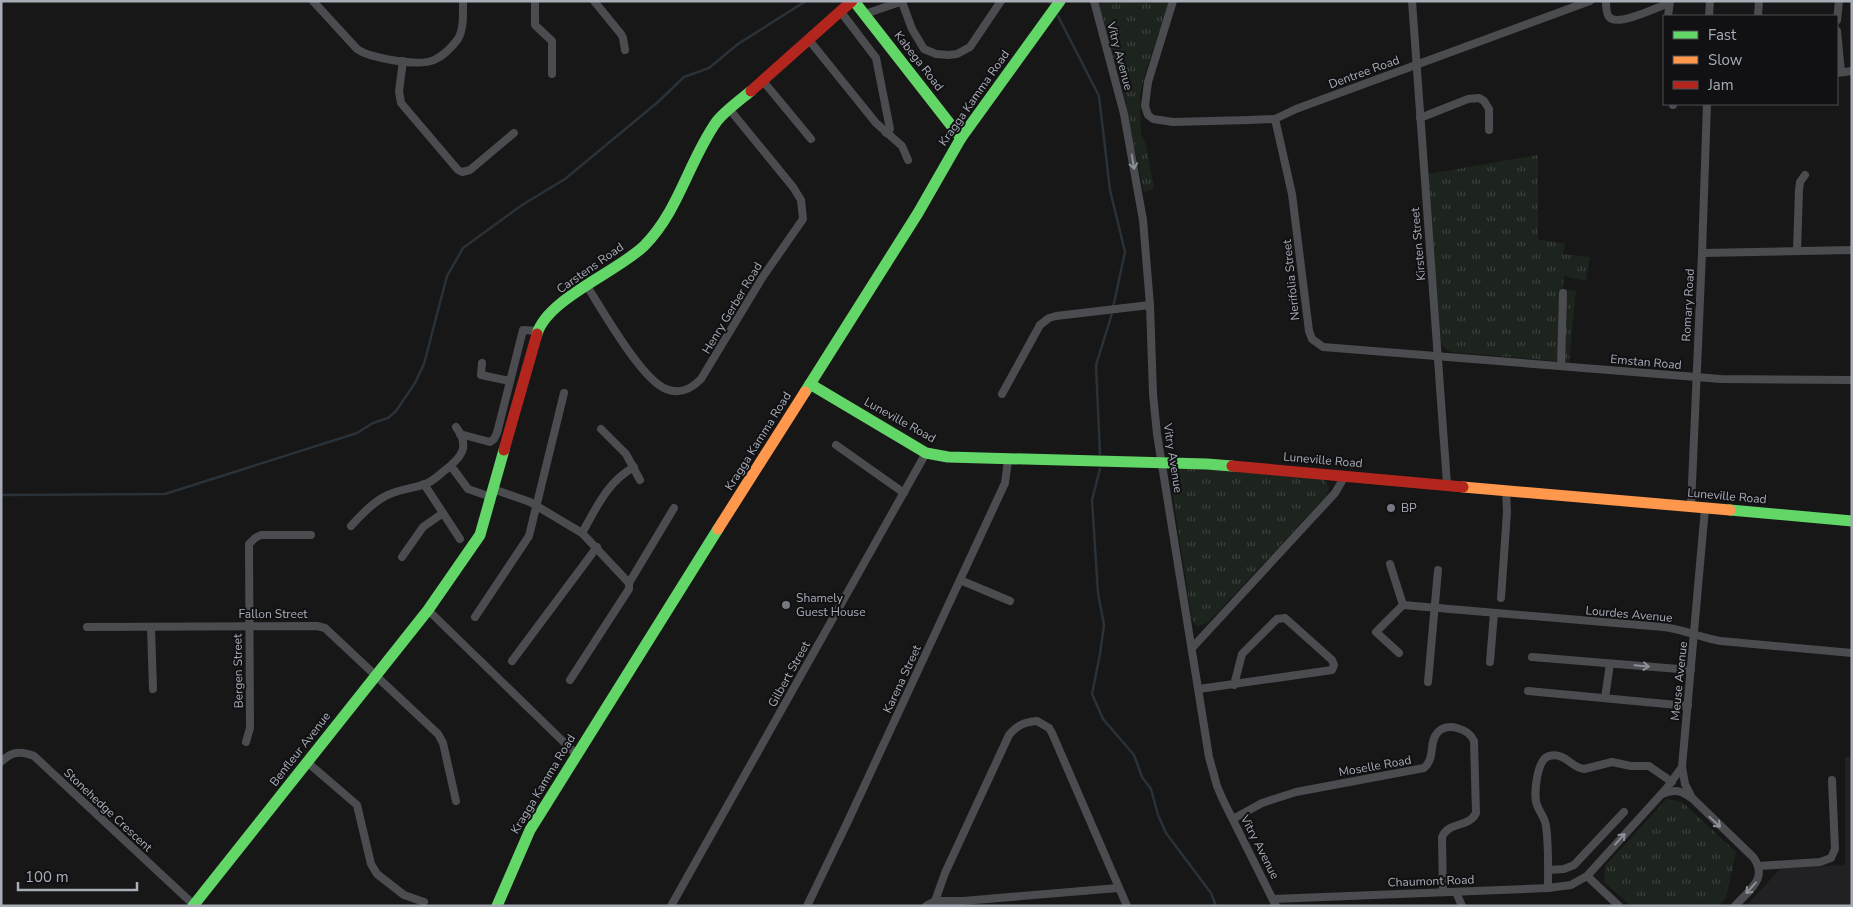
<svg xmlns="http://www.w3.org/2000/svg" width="1853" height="907" viewBox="0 0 1853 907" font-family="'Nunito Sans',sans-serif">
  <defs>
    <pattern id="park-tufts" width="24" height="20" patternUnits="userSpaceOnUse" patternTransform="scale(1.25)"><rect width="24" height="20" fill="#1d241e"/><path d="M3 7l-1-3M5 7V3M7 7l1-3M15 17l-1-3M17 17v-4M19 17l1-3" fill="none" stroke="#3b413d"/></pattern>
  </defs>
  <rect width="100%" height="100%" fill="#171717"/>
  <path fill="#212123" d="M1845 757H1852V906H1746L1781 868 1845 865Z"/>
  <g fill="url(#park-tufts)">
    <path d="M1098 1H1169L1144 77 1140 96 1141 134 1146 144 1154 188 1144 193 1125 99Z"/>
    <path d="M1538 155V240L1565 243 1563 254 1590 257 1586 281 1564 276 1563 289 1576 291 1569 362 1452 352C1446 350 1442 347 1441 341L1428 174Z"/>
    <path d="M1179 467 1324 479 1329 487 1327 495 1217 613 1207 623 1198 626 1194 624 1192 619 1170 478 1171 472Z"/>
    <path d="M1667 799 1682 802 1736 852 1726 898 1718 906H1631L1604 882 1605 866Z"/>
  </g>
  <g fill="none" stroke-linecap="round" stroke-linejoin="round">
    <g stroke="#2a3239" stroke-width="2.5">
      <path d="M1049 1 1050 3"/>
      <path d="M1058 16 1099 96 1110 190 1125 252 1111 317 1096 365 1100 454"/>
      <path d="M1100 469 1092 500 1098 593 1104 625 1100 654 1092 694 1103 719 1134 755 1142 777 1151 789 1158 815 1166 833 1211 893 1216 906"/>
      <path d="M1 495 165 494 357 433 373 423 388 418 396 411 415 383 424 364 447 276 463 248 522 205 565 179 658 102 684 77 709 68 738 44 806 1"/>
    </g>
    <g stroke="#4b4c50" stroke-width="8">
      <path d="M313 1 357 49C370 58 419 67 434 60 443 56 452 47 458 39 464 29 463 13 463 1"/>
      <path d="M535 1V25L552 41V74"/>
      <path d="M594 1 621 34 623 38 625 50"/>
      <path d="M1094 1 1124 114 1143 220 1150 305 1153 394 1157 434 1209 757 1217 786 1223 800 1276 906"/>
      <path d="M1173 1 1148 82 1145 106 1148 115 1153 119 1173 122 1249 120 1275 119 1296 109 1590 1"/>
      <path d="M1412 1 1447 484"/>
      <path d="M1606 1C1606 6 1606 13 1609 17 1617 27 1658 7 1669 3"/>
      <path d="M902 2 912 29 924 49 936 54 948 55 957 54 970 47 1001 1"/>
      <path d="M841 12 876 58 890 129 886 133"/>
      <path d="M865 14 903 1"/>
      <path d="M1668 16 1670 1"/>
      <path d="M1709 16 1710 1"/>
      <path d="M1758 16 1759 1"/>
      <path d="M1837 20 1839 1"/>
      <path d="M1837 31 1841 72"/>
      <path d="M809 40 876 123 902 146 908 160"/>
      <path d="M403 61 399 91 401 103 458 170 462 172 470 170 514 133"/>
      <path d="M1837 73 1852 71"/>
      <path d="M763 81 811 139"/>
      <path d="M1673 104V105"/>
      <path d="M1420 118 1468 99 1479 98 1484 101 1489 109V130"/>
      <path d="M1275 119 1292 194 1309 331 1312 339 1323 347 1721 379 1852 380"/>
      <path d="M1797 251 1799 190 1800 182 1805 175"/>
      <path d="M1702 253 1852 250"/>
      <path d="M587 286C602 310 642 380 666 389 680 395 691 389 701 379L762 278 803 219 801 200 793 187 730 110"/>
      <path d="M482 363 481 375 510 381"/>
      <path d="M1561 366 1563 293"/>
      <path d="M1002 394 1040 325 1049 318 1056 316 1150 305"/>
      <path d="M601 429 626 454 640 480"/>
      <path d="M460 434 490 442 494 439 497 433 523 330 538 331"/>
      <path d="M836 445 904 493"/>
      <path d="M451 466 468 489 491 497"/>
      <path d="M424 484 460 539"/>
      <path d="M493 489 530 502 582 533 629 583"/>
      <path d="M1691 507 1702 253 1707 104"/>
      <path d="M1705 508 1682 767 1685 784 1692 798 1753 857C1769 878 1749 890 1735 906"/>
      <path d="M351 526C360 516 370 505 382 498 398 488 409 490 425 484 432 482 438 476 444 471 461 458 471 447 456 427"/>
      <path d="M582 533C597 507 607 482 634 467"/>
      <path d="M402 557 423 527 443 513"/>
      <path d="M1390 564 1403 605 1376 632 1399 653"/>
      <path d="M960 580 1010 601"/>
      <path d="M1501 598 1507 512 1506 490"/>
      <path d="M1403 605 1663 627C1683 629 1701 638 1721 641L1852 653"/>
      <path d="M428 610 576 754"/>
      <path d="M475 617 529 536 564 393"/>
      <path d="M87 627 317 626 325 628 438 734 443 743 456 801"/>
      <path d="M151 627 153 689"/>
      <path d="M1192 648 1335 493 1345 476"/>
      <path d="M1532 657 1691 670"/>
      <path d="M512 661 597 547"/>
      <path d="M1490 662 1494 613"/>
      <path d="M570 680 629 589V583L674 508"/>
      <path d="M1428 682 1438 570"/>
      <path d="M1199 689 1332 670 1334 665 1332 660 1285 618 1277 619 1242 654 1234 685"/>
      <path d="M1528 691 1688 706"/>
      <path d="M1605 698 1610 664"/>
      <path d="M246 742 250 728 249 544 255 538 261 535H311"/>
      <path d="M1 762C11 752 20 750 34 756L194 905"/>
      <path d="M307 762 357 805 371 864 377 874 404 895 424 902"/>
      <path d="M1662 794C1673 789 1680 790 1690 797"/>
      <path d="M1233 819 1262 803 1296 792 1424 768C1436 758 1428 742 1438 732 1448 722 1469 729 1474 741L1476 813C1469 828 1449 821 1442 837L1443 892"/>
      <path d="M1759 866 1820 862 1831 858 1835 849 1832 780"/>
      <path d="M1548 870 1564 869 1574 865 1624 812"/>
      <path d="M1587 876 1619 906"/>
      <path d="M1548 888C1548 868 1549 847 1546 826 1545 818 1540 813 1537 805 1533 795 1537 759 1549 756 1566 752 1571 768 1584 769L1612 762 1631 766H1649L1672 782"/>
      <path d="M1456 892 1462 906"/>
      <path d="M1273 899 1548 888 1571 885 1587 876 1666 789 1682 767"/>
      <path d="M935 901 945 873 1009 735C1017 725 1025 722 1037 721L1049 728 1052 733 1127 906"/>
      <path d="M671 906 926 453"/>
      <path d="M807 906 848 821 1005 483 1008 460"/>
      <path d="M926 906 935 901H963L1118 888"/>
    </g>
    <g stroke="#63d668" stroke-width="11">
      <path d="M854 1 961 138"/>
      <path d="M537 334C547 299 617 272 644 246 679 211 689 160 717 121 726 110 740 100 751 91"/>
      <path d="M810 384 926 453 948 457 1207 464 1232 466"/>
      <path d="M805 392 918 213 961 138 1060 1"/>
      <path d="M1730 510 1852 521"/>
      <path d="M193 906 428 610 480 535 504 450"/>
      <path d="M497 906 530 830 718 529"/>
    </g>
    <g stroke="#ff974d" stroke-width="11">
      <path d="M1463 487 1730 510"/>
      <path d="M718 529 805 392"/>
    </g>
    <g stroke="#b3261e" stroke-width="11">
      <path d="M751 91 852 1"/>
      <path d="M504 450 537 334"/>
      <path d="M1232 466 1463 487"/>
    </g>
  </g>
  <defs><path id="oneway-shaft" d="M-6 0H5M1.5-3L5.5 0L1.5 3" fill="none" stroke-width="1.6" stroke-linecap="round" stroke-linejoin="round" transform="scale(1.25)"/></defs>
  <g stroke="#8c9099">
    <use href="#oneway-shaft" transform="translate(1133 162) rotate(80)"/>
    <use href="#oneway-shaft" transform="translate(1642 666) rotate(5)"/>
    <use href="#oneway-shaft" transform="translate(1715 822) rotate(43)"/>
    <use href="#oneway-shaft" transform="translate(1620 839) rotate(-48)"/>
    <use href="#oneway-shaft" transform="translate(1751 888) rotate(132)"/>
  </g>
  <g fill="#757880" stroke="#111113" stroke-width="2">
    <circle cx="1391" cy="508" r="5"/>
    <circle cx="786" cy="605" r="5"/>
  </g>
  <g text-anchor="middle" stroke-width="4" stroke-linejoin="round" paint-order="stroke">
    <g font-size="12" fill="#a8adb8" stroke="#111113">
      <text transform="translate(1120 56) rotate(75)" y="4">Vitry Avenue</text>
      <text transform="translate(919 61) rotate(52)" y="4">Kabega Road</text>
      <text transform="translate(1364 72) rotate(-20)" y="4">Dentree Road</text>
      <text transform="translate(974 98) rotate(-55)" y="4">Kragga Kamma Road</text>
      <text transform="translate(1418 244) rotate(-95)" y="4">Kirsten Street</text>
      <text transform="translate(590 268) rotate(-35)" y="4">Carstens Road</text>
      <text transform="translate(1291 280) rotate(-96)" y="4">Nerifolia Street</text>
      <text transform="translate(1688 305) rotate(-87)" y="4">Romary Road</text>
      <text transform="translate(732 308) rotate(-59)" y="4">Henry Gerber Road</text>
      <text transform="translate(1646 362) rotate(5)" y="4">Emstan Road</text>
      <text transform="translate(900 420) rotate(29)" y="4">Luneville Road</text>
      <text transform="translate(758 441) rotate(-58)" y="4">Kragga Kamma Road</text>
      <text transform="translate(1173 458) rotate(81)" y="4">Vitry Avenue</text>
      <text transform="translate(1323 460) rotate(5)" y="4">Luneville Road</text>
      <text transform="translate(1727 496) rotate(5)" y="4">Luneville Road</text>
      <text x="273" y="618">Fallon Street</text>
      <text transform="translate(1629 614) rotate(5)" y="4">Lourdes Avenue</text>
      <text transform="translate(238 671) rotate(-91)" y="4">Bergen Street</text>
      <text transform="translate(789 674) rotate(-61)" y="4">Gilbert Street</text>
      <text transform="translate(902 679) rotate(-65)" y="4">Karena Street</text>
      <text transform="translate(1679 681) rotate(-84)" y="4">Meuse Avenue</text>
      <text transform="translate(300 749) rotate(-52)" y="4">Benfleur Avenue</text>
      <text transform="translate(1375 766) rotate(-10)" y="4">Moselle Road</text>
      <text transform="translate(543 784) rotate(-59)" y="4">Kragga Kamma Road</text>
      <text transform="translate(108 810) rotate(43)" y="4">Stonehedge Crescent</text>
      <text transform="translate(1260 847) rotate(63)" y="4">Vitry Avenue</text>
      <text transform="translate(1431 881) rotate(-2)" y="4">Chaumont Road</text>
    </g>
    <g font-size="12" fill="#a8adb8" stroke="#111113" text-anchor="start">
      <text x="1401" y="512">BP</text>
      <text x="796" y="602">Shamely<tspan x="796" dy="14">Guest House</tspan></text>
    </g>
  </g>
  <rect width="1853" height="907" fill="none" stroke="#a8adb8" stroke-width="5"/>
  <rect x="1663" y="15" width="175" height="90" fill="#111113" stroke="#4d4f55"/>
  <rect x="1673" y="31" width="25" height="8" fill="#63d668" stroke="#4d4f55"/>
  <text x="1708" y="40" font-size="15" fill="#a8adb8">Fast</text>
  <rect x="1673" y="56" width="25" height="8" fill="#ff974d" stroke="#4d4f55"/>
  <text x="1708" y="65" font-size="15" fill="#a8adb8">Slow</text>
  <rect x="1673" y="81" width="25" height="8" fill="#b3261e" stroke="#4d4f55"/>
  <text x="1708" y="90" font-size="15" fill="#a8adb8">Jam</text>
  <path d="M18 882v8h119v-8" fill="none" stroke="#a8adb8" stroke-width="2.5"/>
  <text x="25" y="882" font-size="15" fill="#a8adb8" stroke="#111113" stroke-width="4" paint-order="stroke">100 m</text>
</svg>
